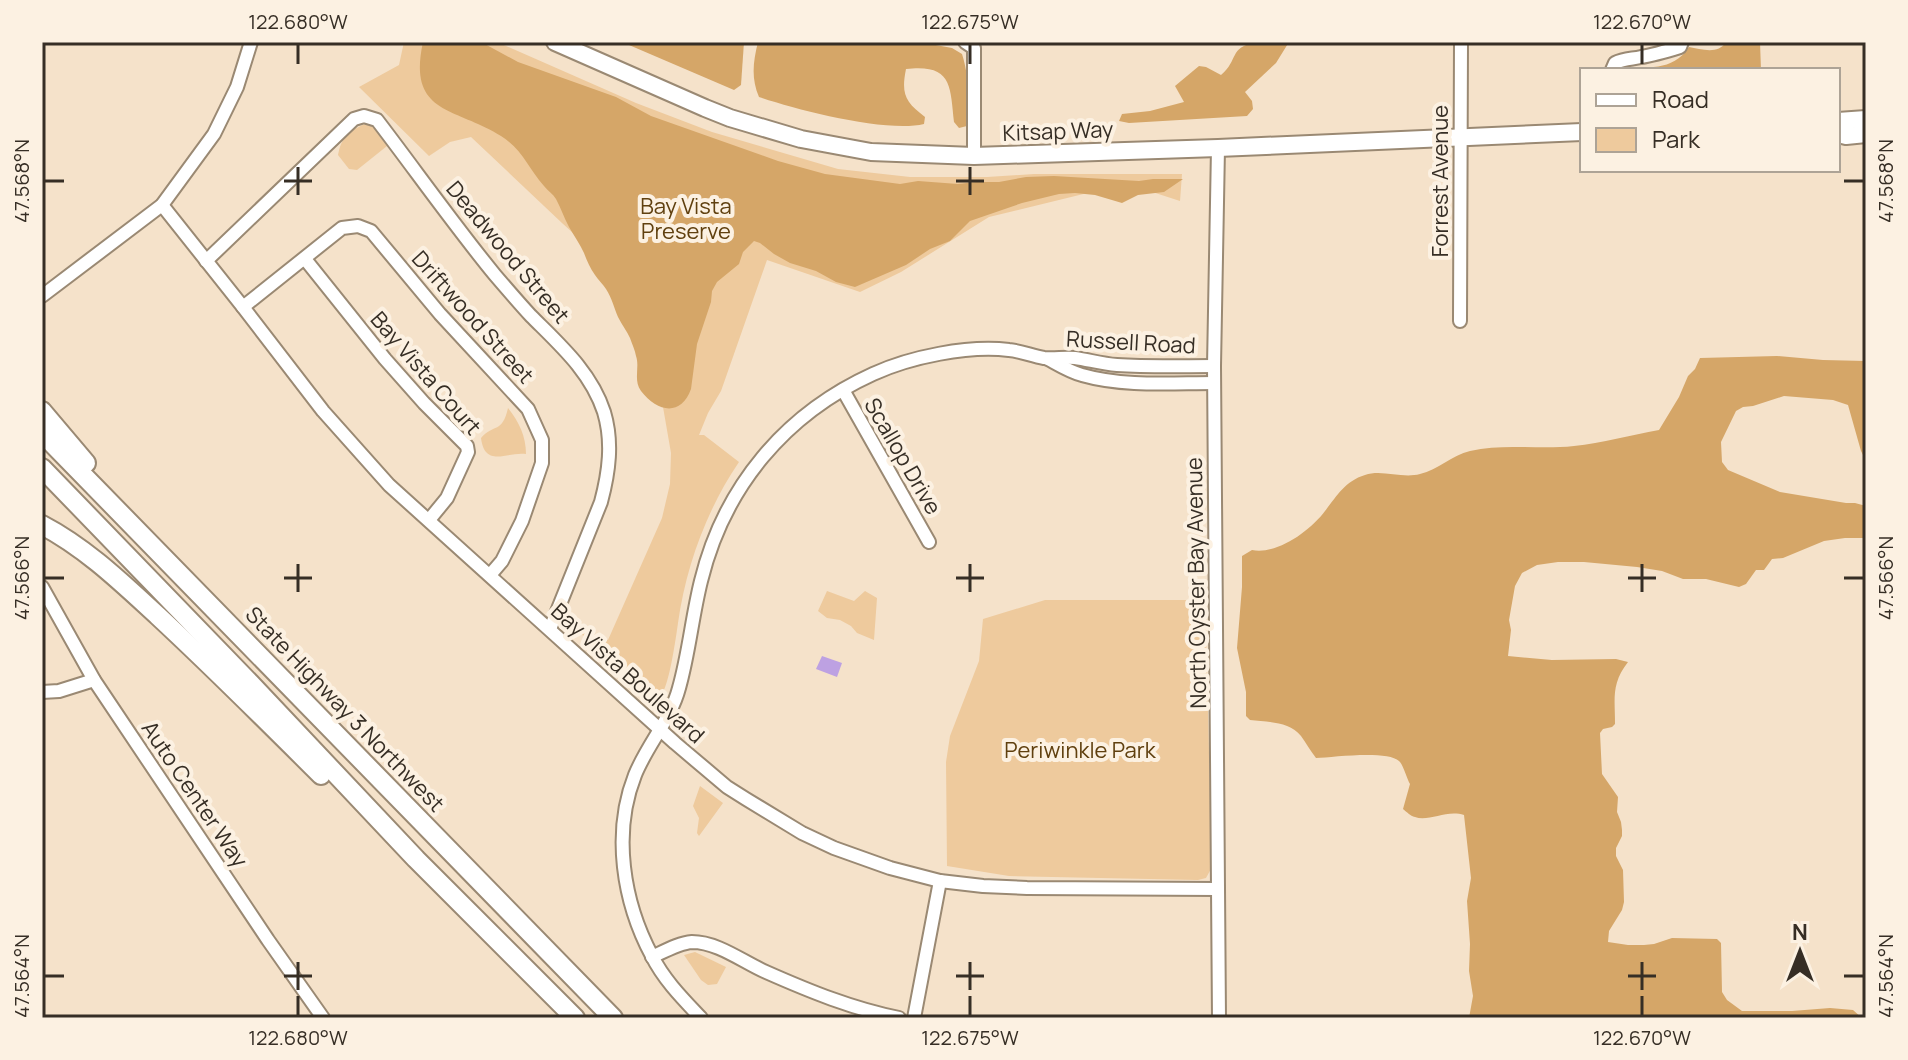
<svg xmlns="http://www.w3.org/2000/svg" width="1908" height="1060" viewBox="0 0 1908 1060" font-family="Manrope,sans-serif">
  <rect width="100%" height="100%" fill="#f5e2ca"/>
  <g fill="#eeca9d">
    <path d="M404 42H497L636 103 712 132 838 169 910 177H987L1034 174H1182L1180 201 1140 188H1108L989 217 901 272 860 292 767 260 721 391 708 413 699 435H704L739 462C707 509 686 566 678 623 676 637 669 687 661 695 659 697 657 697 655 698L647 693 569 623 608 640 662 518 670 484 671 453 659 384 607 264 562 223 471 137 450 142 429 156 359 87 399 65Z"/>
    <path d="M365 124 373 127 387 146 357 170 349 169 338 155C341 138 348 131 365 124Z"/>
    <path d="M508 408C519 422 526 436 526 454 508 451 485 469 481 438 494 423 502 434 508 408Z"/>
    <path d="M827 591 854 601 865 591 877 598 874 640 857 633 851 626 840 620 827 618 818 611Z"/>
    <path d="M1045 600H1205L1212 867 1206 878 1198 880 1009 876 947 866 946 762 950 736 979 661 983 619Z"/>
    <path d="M700 786 723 803 699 836 697 833 699 818 693 806Z"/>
    <path d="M695 952 726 967 717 984 708 985 701 980 684 955Z"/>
  </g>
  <g fill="#d5a668">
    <path d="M423 42 483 43 518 62 616 97 651 116 778 161 825 174 900 184 918 181 958 184 976 182H999L1026 177 1054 176 1139 181 1153 179H1183L1164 192 1138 195 1122 203 1095 195 1075 193 1059 194 1022 203 970 221 950 241 930 249 906 265 855 287 836 282 816 271 790 263 774 254 760 243 754 241 743 252 739 264 717 282 712 291 711 302 697 344 691 389C681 417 657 412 641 391 633 380 640 367 636 356 635 350 632 344 630 338 627 331 622 325 618 317 614 308 612 298 606 289 603 284 598 280 595 275 590 268 587 261 584 253 580 244 574 236 569 227 564 218 561 208 556 199 553 194 548 191 544 186 528 168 523 150 501 136 455 107 407 115 423 42Z"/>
    <path d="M622 42H744L741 85 734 90Z"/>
    <path d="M758 42 925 43 952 48 962 54C970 79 968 101 967 126L959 128 954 122C950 85 952 64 906 69 901 94 905 102 925 117L924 124C887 133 797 110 759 97 751 78 753 62 758 42Z"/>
    <path d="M1256 42H1289L1276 63 1245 92 1252 101 1253 109 1247 116 1129 123 1119 121 1122 114 1150 111 1184 102 1175 86 1199 66 1206 67 1221 75C1239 60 1228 48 1256 42Z"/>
    <path d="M1726 42H1760L1761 70H1620C1647 65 1672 73 1689 47 1701 49 1718 55 1726 42Z"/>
    <path d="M1777 356 1823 360 1866 361V461L1861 451 1848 405 1833 400 1784 396 1753 406 1743 407 1736 411 1721 442 1722 462 1728 470 1780 492 1846 503H1855L1866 506V538H1845L1824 541 1783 558 1772 559 1764 570H1756L1746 584 1739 587 1706 579H1683L1662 571 1637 567 1584 562H1558L1537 565 1522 573 1515 586 1509 620 1511 630 1508 656 1552 660 1616 659 1628 662C1611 684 1615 698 1615 724L1612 727 1603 729 1600 733 1602 774 1618 797 1617 812 1621 822 1622 830V836L1616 848V856L1623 870 1624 902 1622 910 1609 931 1608 942 1628 945H1644L1654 944 1672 938 1717 939 1721 943 1722 992 1727 1000 1742 1011H1792L1830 1008 1853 1010 1862 1018H1469L1473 996 1469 971 1470 944 1467 901 1471 878 1464 815C1447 809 1429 822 1415 817 1410 816 1407 812 1403 809L1410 784C1407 779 1403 764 1399 761 1388 750 1333 757 1316 758 1310 750 1306 743 1301 736 1289 721 1267 722 1250 720L1246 716V692L1237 648 1242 587V556L1252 550C1277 555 1310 531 1325 511 1337 496 1345 481 1365 475 1382 469 1402 479 1420 474 1438 470 1452 455 1470 451 1504 443 1539 450 1574 446 1602 443 1631 435 1659 430L1679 397 1688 376 1695 369 1700 358Z"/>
  </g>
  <path fill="#bda1e2" d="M822 656 842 663 837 677 816 669Z"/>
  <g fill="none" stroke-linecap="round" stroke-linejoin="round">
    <g stroke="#9a8973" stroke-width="16">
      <g id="minor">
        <path d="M965 42 974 48V156"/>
        <path d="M1612 70 1615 63C1623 59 1632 59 1641 57 1654 55 1667 51 1680 47L1682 42"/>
        <path d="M1218 148 1214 366 1219 1018"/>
        <path d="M162 205 243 307 323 411 389 485 675 743 727 787 746 799 802 833 834 848 890 868 940 881 983 886 1027 888 1218 889"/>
        <path d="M305 259 385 359 424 403 467 446 468 452 447 498 429 520"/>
        <path d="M206 261 354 119 364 116 377 120C416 171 454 225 495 275 507 289 519 303 531 316 560 345 591 372 604 412 613 442 609 472 601 502L550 629"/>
        <path d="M42 296 162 205 214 134 237 87 251 42"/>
        <path d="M243 307 342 228 358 226 371 231 440 314 528 409 542 440V463L522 521 502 561 490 575"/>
        <path d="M1460 321 1461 42"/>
        <path d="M1048 359C1059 365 1070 372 1082 375 1124 387 1171 383 1214 383"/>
        <path d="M843 390 929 542"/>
        <path d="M42 587 94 680 268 940 323 1018"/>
        <path d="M42 692 59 691 94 680"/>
        <path d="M652 957C665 951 679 943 692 942 718 942 743 962 766 972 809 991 853 1009 899 1018"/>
        <path d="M701 1018C683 999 664 980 652 956 623 902 612 833 635 775 647 745 671 719 679 688 689 653 692 617 701 581 724 487 785 414 873 374 910 357 968 345 1009 350 1021 351 1032 356 1044 358 1054 359 1065 357 1075 358 1089 360 1102 364 1117 365 1149 367 1181 366 1214 366"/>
        <path d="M914 1018 940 881"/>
      </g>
    </g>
    <g stroke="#9a8973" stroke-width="20">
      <g id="major">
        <path d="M555 42 705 108 730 118 801 139 871 152 974 156 1218 148 1582 132"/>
        <path d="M1838 121 1866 119"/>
        <path d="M1838 134 1846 136 1866 134"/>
      </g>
    </g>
    <g stroke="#9a8973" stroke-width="22">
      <g id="highway">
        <path d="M42 411 86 463"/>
        <path d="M42 433 613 1018"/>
        <path d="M42 468 250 683 416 859 575 1018"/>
        <path d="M42 525C86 548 122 583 158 616 214 668 267 721 321 775"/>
      </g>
    </g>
    <use href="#minor" stroke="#fff" stroke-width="12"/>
    <use href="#major" stroke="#fff" stroke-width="16"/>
    <use href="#highway" stroke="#fff" stroke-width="18"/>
  </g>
  <path fill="none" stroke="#362e25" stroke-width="3" d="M298 44V64M970 44V64M1642 44V64M298 167V195M970 167V195M44 181H64M284 181H312M956 181H984M1844 181H1864M298 564V592M970 564V592M1642 564V592M44 578H64M284 578H312M956 578H984M1628 578H1656M1844 578H1864M298 962V990M970 962V990M1642 962V990M44 976H64M284 976H312M956 976H984M1628 976H1656M1844 976H1864M298 996V1016M970 996V1016M1642 996V1016"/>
  <g text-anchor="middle" stroke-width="8" stroke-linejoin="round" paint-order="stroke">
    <g font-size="22" fill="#362e25" stroke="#fcf1e2">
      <text transform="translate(1058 131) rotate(-2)" y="8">Kitsap Way</text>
      <text transform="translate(1440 181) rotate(-90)" y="8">Forrest Avenue</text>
      <text transform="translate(508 252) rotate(50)" y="8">Deadwood Street</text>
      <text transform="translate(473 317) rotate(48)" y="8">Driftwood Street</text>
      <text transform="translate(1131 342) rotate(3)" y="8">Russell Road</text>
      <text transform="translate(426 373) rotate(49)" y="8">Bay Vista Court</text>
      <text transform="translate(903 456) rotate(60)" y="8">Scallop Drive</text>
      <text transform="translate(1196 583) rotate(-91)" y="8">North Oyster Bay Avenue</text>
      <text transform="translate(628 673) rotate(42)" y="8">Bay Vista Boulevard</text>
      <text transform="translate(345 709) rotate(46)" y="8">State Highway 3 Northwest</text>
      <text transform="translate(195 794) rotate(56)" y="8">Auto Center Way</text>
    </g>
    <g font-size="22" fill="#60400f" stroke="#fcf1e2">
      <text x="686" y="214">Bay Vista<tspan x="686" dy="25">Preserve</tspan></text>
      <text x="1080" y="758">Periwinkle Park</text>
    </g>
  </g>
  <rect width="1908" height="1060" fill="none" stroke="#fcf1e2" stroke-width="88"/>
  <rect x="1580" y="68" width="260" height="104" fill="#fcf1e2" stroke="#ada396" stroke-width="2"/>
  <rect x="1596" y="94" width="40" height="12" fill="#ffffff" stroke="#ada396" stroke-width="2"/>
  <text x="1652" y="108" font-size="24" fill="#362e25">Road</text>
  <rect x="1596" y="128" width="40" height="24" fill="#eeca9d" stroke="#ada396" stroke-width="2"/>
  <text x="1652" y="148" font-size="24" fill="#362e25">Park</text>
  <g transform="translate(1800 952)" stroke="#fcf1e2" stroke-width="6" paint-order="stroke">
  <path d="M0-6L14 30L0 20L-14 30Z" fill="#362e25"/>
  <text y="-12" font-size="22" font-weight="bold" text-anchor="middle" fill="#362e25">N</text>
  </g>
  <rect x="44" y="44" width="1820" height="972" fill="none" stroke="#362e25" stroke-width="3"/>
  <g font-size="20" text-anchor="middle" fill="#362e25">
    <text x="298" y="29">122.680°W</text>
    <text x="970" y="29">122.675°W</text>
    <text x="1642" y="29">122.670°W</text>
    <text transform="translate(22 181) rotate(-90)" y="7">47.568°N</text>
    <text transform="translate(1886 181) rotate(-90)" y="7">47.568°N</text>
    <text transform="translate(22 578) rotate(-90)" y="7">47.566°N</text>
    <text transform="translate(1886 578) rotate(-90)" y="7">47.566°N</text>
    <text transform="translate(22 976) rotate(-90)" y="7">47.564°N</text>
    <text transform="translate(1886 976) rotate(-90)" y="7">47.564°N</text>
    <text x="298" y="1045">122.680°W</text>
    <text x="970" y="1045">122.675°W</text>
    <text x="1642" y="1045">122.670°W</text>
  </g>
</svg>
